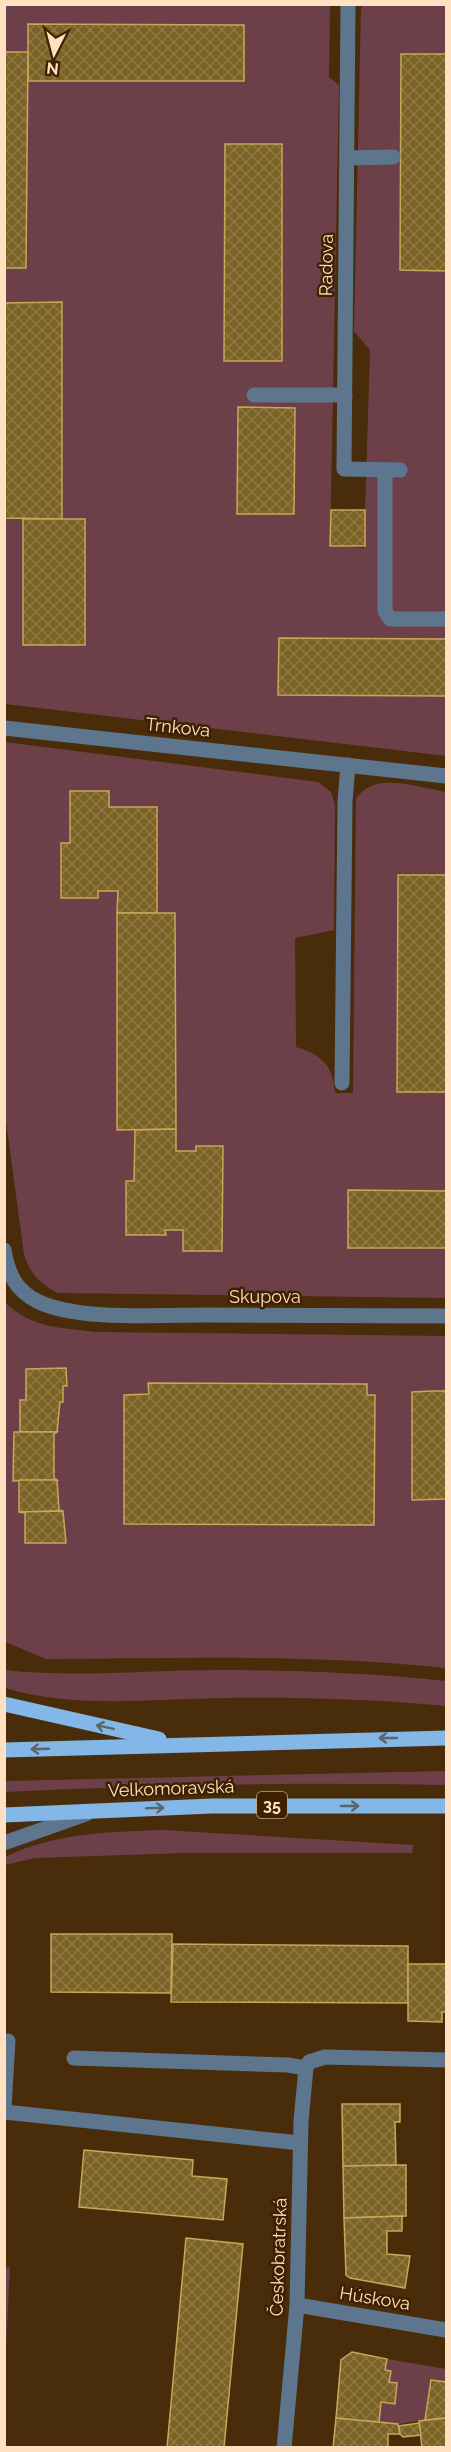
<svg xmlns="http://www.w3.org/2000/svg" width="451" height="2452" font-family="Raleway,sans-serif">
	<defs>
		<pattern id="building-cross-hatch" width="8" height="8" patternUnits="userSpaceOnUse" patternTransform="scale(1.5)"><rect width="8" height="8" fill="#7b6326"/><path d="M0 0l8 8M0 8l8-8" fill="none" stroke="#8f7944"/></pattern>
	</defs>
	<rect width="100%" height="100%" fill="#492c09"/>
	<!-- green -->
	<g fill="#6d4049">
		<polygon points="5,5 330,5 329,77 339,85 330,546 364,548 370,350 354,331 361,9 363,5 446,5 446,756 5,704"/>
		<path d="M5 742 318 782 331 792 335 805 334 930 295 938 296 1047C322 1055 333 1065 335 1093H353L356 799C374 770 419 788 446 792V1298L58 1293C39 1283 30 1274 24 1254L5 1114Z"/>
		<path d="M4 1301C31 1329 60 1327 96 1332L446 1336V1668C314 1654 180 1658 46 1659L5 1642Z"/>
		<path d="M5 1670C76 1678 147 1670 219 1670 295 1670 371 1673 446 1681V1706C372 1699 298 1697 223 1698 150 1699 75 1709 5 1688Z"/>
		<path d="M446 1771V1785C299 1782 152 1785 4 1792L5 1781Z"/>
		<path d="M162 1830 413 1845 412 1853H184L35 1858 5 1865V1857C54 1833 108 1832 162 1830Z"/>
		<polygon points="10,2267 5,2369 5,2268"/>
		<polygon points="387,2359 446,2369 446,2382 431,2380 425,2420 398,2424 379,2423 381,2402 395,2404 397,2384 389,2382 391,2371 385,2370"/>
	</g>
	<!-- building -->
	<g fill="url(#building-cross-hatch)" stroke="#c8a758" stroke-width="1.5">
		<polygon points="28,24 244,25 244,81 28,81"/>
		<polygon points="4,52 28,52 26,268 4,268"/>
		<polygon points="401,54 446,54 446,271 400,270"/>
		<polygon points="225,144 282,144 282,361 224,361"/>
		<polygon points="62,302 62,519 4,518 4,303"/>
		<polygon points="238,407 295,408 294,514 237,514"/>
		<polygon points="331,510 365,510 365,546 330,546"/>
		<rect x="23" y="519" width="62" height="126"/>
		<polygon points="279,638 446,639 446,696 278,695"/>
		<polygon points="70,791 109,791 109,807 157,807 157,913 117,913 118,891 98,891 98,898 61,898 61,843 70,843"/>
		<polygon points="398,875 446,875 446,1092 397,1092"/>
		<polygon points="117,913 175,913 176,1129 117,1130"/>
		<polygon points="176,1129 176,1151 196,1151 196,1146 223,1146 222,1251 183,1251 183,1230 165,1230 166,1235 126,1235 126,1181 134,1181 135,1130"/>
		<polygon points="348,1190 446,1191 446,1248 348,1248"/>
		<polygon points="66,1368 67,1386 63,1386 63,1402 60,1402 57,1432 20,1432 20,1400 26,1400 26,1369"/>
		<polygon points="148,1383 367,1384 367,1395 375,1395 374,1525 124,1524 124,1395 149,1394"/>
		<polygon points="432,1391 446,1391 446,1499 412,1500 412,1392"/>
		<polygon points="14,1432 57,1432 54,1434 54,1478 57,1480 13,1481"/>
		<polygon points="19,1480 57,1480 59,1510 63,1511 19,1512"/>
		<polygon points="63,1511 66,1543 25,1543 25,1513 19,1512"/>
		<polygon points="51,1934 172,1934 171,1993 51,1992"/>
		<polygon points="173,1944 408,1946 408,2003 171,2002"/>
		<polygon points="408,1964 446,1964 446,2012 442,2012 442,2022 408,2021"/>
		<polygon points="342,2104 400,2104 400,2122 395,2122 396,2165 343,2166"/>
		<polygon points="84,2150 193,2160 192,2176 227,2179 223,2220 79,2207"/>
		<polygon points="406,2165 406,2216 344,2218 343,2166"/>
		<polygon points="402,2216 402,2231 387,2231 387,2254 410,2256 405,2288 350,2278 346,2275 344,2218"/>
		<polygon points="186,2238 243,2244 224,2448 167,2448"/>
		<polygon points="352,2352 387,2359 385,2370 391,2371 389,2382 397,2383 395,2404 381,2402 379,2423 336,2418 341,2360"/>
		<polygon points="431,2380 446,2382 446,2418 425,2420"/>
		<polygon points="336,2418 398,2424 400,2434 388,2434 388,2448 333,2448"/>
		<polygon points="446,2418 446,2448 422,2448 419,2421"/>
		<polygon points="419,2423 421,2435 403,2437 400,2434 399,2426"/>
	</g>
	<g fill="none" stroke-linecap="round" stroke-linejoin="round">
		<!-- minor -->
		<g stroke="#5d768e" stroke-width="15">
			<polyline points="348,4 344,469 400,470"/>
			<polyline points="347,158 393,157"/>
			<polyline points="254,395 345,395"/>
			<polyline points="385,470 385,611 390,619 446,619"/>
			<polyline points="4,728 446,776"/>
			<polyline points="342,1083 345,802 348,765"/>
			<path d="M4 1250C8 1273 15 1290 37 1301 76 1321 159 1315 204 1315 285 1315 366 1315 446 1316"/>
			<polyline points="4,1843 86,1814"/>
			<polyline points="74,2058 288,2065 306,2068"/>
			<polyline points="4,2107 8,2041"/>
			<polyline points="4,2112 300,2143"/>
			<polyline points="297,2305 446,2330"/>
			<polyline points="284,2448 297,2305 301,2121 306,2068 309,2062 325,2057 446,2060"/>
		</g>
		<!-- major -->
		<g stroke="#82b7e8" stroke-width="15">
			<polyline points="4,1704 159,1739"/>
			<polyline points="4,1750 446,1738"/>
			<polyline points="4,1815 212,1806 446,1806"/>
		</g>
	</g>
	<!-- one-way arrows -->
	<defs><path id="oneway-shaft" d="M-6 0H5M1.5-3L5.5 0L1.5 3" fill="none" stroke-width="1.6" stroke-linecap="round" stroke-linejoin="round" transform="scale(1.5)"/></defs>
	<g stroke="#5d6568">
		<use href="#oneway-shaft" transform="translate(105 1727) rotate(-168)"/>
		<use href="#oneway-shaft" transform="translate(388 1738) rotate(180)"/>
		<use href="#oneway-shaft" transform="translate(40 1749) rotate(178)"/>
		<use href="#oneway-shaft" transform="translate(350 1806)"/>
		<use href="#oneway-shaft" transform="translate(155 1808) rotate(-2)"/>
	</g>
	<g text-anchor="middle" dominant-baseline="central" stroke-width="5" stroke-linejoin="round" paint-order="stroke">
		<!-- shield labels -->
		<rect fill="#3e2200" stroke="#c5a787" stroke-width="1.5" x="257" y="1792" width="30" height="26" rx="4.5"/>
		<g font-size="16" font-weight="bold" fill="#ffe0c1">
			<text x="272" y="1805">35</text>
		</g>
		<!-- street labels -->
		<g font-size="18" fill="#ffe0c1" stroke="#3e2200">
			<text transform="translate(326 265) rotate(-89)">Radova</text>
			<text transform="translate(178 727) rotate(6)">Trnkova</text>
			<text x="265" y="1296">Skupova</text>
			<text transform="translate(171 1788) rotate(-2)">Velkomoravská</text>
			<text transform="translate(278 2257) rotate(-88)">Českobratrská</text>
			<text transform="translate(375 2298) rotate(9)">Húskova</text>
		</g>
	</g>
	<!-- border -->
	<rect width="451" height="2452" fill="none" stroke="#ffe0c1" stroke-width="12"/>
	<!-- north arrow -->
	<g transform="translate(54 54) rotate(186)" stroke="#3e2200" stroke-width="4.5" paint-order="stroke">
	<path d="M0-4.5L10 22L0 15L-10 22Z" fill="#ffe0c1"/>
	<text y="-9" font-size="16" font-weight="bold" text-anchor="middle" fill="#ffe0c1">N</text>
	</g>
</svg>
